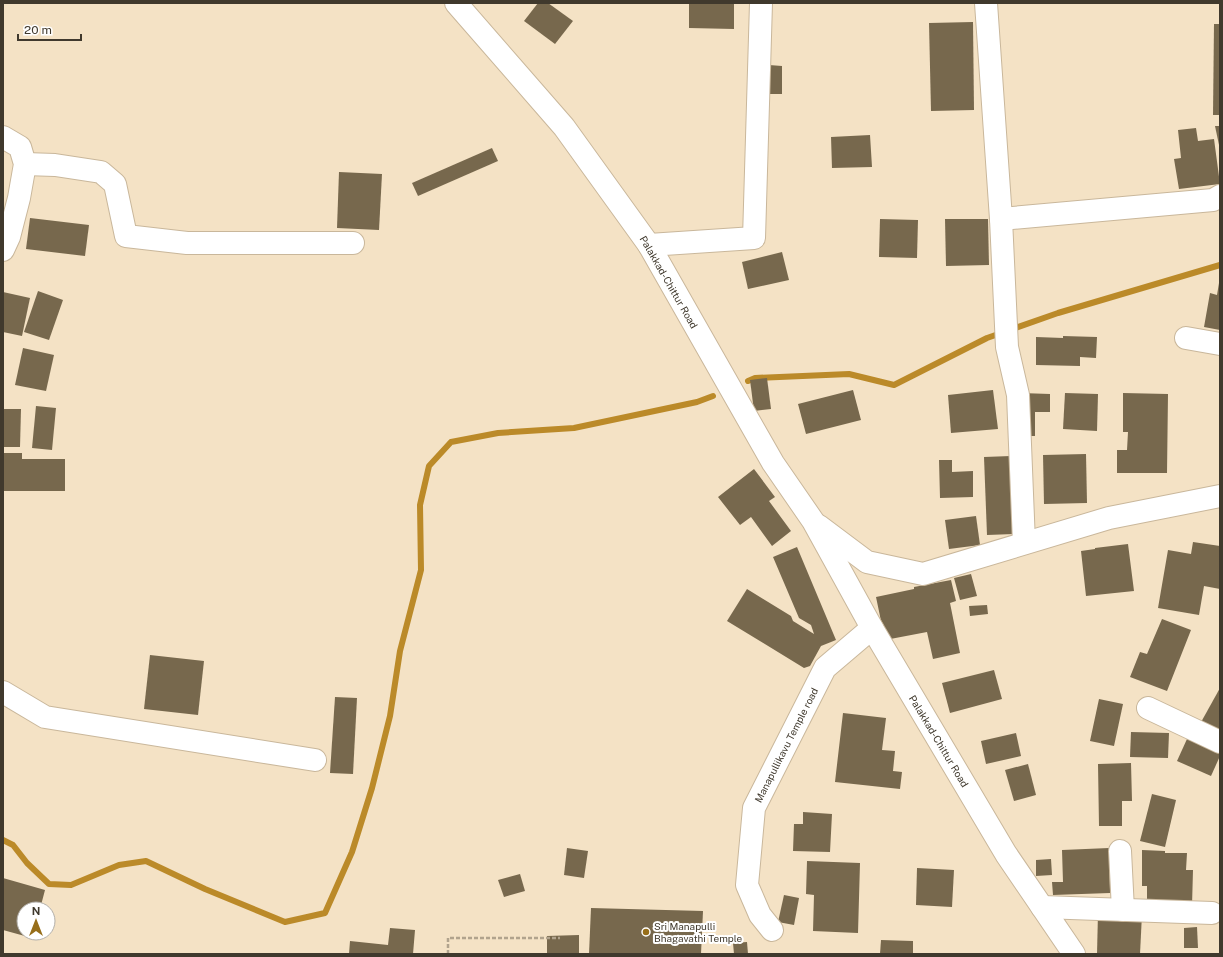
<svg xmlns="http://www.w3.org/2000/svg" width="1223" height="957" font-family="'Public Sans',sans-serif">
	<rect width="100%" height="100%" fill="#f4e2c5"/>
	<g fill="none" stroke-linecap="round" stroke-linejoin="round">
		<!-- stream -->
		<g stroke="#bb8a29" stroke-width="6">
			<polyline points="748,381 755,378 849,374 894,385 987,338 1058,313 1220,265"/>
			<polyline points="3,840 13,845 27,863 49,884 71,885 119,865 146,861 205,889 285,922 325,913 352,852 372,788 390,716 400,651 421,570 420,505 429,466 451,442 498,433 574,428 697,402 713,396"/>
		</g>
	</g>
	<!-- building -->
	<g fill="#77684d">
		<polygon points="538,3 548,3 573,21 555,44 524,21"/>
		<polygon points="689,3 734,3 734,29 689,28"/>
		<polygon points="973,22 974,110 931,111 929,23"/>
		<polygon points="1214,24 1220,24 1220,115 1213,115"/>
		<polygon points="769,65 782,66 782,94 768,94"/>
		<polygon points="1215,126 1220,126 1220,145 1219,145"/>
		<polygon points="1196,128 1198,141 1214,139 1220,184 1179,189 1174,159 1181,158 1178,130"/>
		<polygon points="870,135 872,167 832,168 831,137"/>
		<polygon points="492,148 498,161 418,196 412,183"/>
		<polygon points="339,172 382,174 379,230 337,228"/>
		<polygon points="30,218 89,225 85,256 26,249"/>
		<polygon points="880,219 918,220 917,258 879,257"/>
		<polygon points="945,219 988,219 989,265 946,266"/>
		<polygon points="782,252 789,280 748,289 742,262"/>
		<polygon points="1219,283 1220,283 1220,330 1204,327 1210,293 1217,295"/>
		<polygon points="38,291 63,300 49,340 24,332"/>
		<polygon points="3,292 30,298 22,336 3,332"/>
		<polygon points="1063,336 1097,337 1096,358 1080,357 1080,366 1036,365 1036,337 1063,338"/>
		<polygon points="23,348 54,355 46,391 15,385"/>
		<polygon points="767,378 771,409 754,411 750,380"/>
		<polygon points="853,390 861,420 806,434 798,404"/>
		<polygon points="993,390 998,429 951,433 948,395"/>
		<polygon points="1021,393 1050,394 1050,412 1035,412 1035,436 1021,436"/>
		<polygon points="1065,393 1098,394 1097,431 1063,429"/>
		<polygon points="1123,393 1168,394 1167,473 1117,473 1117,450 1127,450 1128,432 1123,432"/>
		<polygon points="36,406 56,408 52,450 32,448"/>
		<polygon points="3,409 21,409 20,447 3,447"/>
		<polygon points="3,453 22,453 22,459 65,459 65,491 3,491"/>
		<polygon points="1086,454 1087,503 1044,504 1043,455"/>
		<polygon points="1011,456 1014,534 987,535 984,457"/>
		<polygon points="939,460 952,460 952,472 973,471 973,497 940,498"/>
		<polygon points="754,469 775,497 769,501 791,531 772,546 751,517 740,525 718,497"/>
		<polygon points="976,516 980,545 949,549 945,520"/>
		<polygon points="1193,542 1220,546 1220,589 1204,586 1199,615 1158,608 1168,550 1191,554"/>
		<polygon points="1128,544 1134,591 1086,596 1081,551 1095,549 1095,548"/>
		<polygon points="797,547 836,640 821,646 810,666 804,668 727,621 747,589 791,616 793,621 814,634 811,625 799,618 773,557"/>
		<polygon points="971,574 977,596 960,600 954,578"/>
		<polygon points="951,580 956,601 950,603 960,653 933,659 927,632 885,640 876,597 914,589 914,587"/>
		<polygon points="987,605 988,614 970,616 969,606"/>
		<polygon points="1162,619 1191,630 1167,691 1130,677 1140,652 1147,654"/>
		<polygon points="150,655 204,661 198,715 144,709"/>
		<polygon points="994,670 1002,699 950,713 942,683"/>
		<polygon points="1220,688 1220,735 1200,724"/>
		<polygon points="335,697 357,698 353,774 330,773"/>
		<polygon points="1099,699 1123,704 1114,746 1090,741"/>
		<polygon points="843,713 886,718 882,750 895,751 893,771 902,772 900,789 835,782"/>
		<polygon points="1131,732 1169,733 1168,758 1130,757"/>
		<polygon points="1016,733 1021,756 986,764 981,741"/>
		<polygon points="1187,739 1220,753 1220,756 1211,776 1177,761"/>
		<polygon points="1131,763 1132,801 1122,801 1122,826 1099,826 1098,764"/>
		<polygon points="1028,764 1036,795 1014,801 1005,770"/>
		<polygon points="1152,794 1176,800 1165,847 1140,841"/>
		<polygon points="803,812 832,814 830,852 793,851 794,824 803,824"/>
		<polygon points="567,848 588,851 584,878 564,875"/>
		<polygon points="1109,848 1110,893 1053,895 1052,882 1063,882 1062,850"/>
		<polygon points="1142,850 1165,851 1165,853 1187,853 1186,870 1193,870 1192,906 1147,905 1147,886 1142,886"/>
		<polygon points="1051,859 1052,875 1036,876 1036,860"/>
		<polygon points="807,861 860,863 858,933 813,931 814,895 806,894"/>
		<polygon points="917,868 954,870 952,907 916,905"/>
		<polygon points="520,874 525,891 504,897 498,880"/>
		<polygon points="3,878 45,890 40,909 24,909 24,933 33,933 32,938 3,930"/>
		<polygon points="784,895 799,898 794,925 778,922"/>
		<polygon points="591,908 703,911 701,954 589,954"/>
		<polygon points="1098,913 1142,914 1140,954 1097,954"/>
		<polygon points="1197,927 1198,948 1184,948 1184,928"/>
		<polygon points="390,928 415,930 413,954 349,954 350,941 388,945"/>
		<polygon points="579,935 579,954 547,954 547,936"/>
		<polygon points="881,940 913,941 913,954 880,954"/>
		<polygon points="747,942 748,954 734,954 733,943"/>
	</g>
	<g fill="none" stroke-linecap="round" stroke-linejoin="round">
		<!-- minor casing -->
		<g stroke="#c9b79b" stroke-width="24">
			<g id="minor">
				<polyline points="986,3 1001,219 1007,347 1018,395 1024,543"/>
				<polyline points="3,137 20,147 25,164 19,198 9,237 3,250"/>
				<polyline points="25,164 55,165 101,172 115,184 126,236 187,243 353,243"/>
				<polyline points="1001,219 1213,200 1220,196"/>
				<polyline points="649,245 754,238 761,3"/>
				<polyline points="1186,338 1220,344"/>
				<polyline points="3,692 45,717 315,760"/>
				<polyline points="1148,708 1220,742"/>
				<polyline points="1120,851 1123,910"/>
				<polyline points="1042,907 1212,913"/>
				<polyline points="772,930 760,915 747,885 754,808 825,668 872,628"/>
			</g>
		</g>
		<!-- secondary casing -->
		<g stroke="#c9b79b" stroke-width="24">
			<g id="secondary">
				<polyline points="456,3 564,127 649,245 773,463 813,521 872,628 1006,854 1074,954"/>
				<polyline points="819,526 867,562 923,574 1109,518 1220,496"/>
			</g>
		</g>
		<!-- path -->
		<polyline stroke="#b1a38d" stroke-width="2.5" stroke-dasharray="4 2" stroke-linecap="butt" points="448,954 448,938 560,938"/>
		<!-- minor -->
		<use href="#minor" stroke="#fff" stroke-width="22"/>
		<!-- secondary -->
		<use href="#secondary" stroke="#fff" stroke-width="22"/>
	</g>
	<!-- markers -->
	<circle fill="#976e1a" stroke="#fff" stroke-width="1.5" cx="646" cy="932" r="4"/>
	<g text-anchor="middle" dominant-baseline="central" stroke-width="4" stroke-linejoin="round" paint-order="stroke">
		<!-- street labels -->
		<g font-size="10" fill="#40392d" stroke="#fff">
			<text transform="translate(669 282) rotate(60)">Palakkad-Chittur Road</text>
			<text transform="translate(939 741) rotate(59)">Palakkad-Chittur Road</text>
			<text transform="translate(786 745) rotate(-63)">Manapullikavu Temple road</text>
		</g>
		<!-- poi labels -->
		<g font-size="10" fill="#40392d" stroke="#fff" text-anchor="start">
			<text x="654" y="926">Sri Manapulli<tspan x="654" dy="12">Bhagavathi Temple</tspan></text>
		</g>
	</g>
	<!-- border -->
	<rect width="1223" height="957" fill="none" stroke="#40392d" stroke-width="8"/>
	<!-- north arrow -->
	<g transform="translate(36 921)"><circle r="19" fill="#ffffff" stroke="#b3b0ab"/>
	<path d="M0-3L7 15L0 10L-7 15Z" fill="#976e1a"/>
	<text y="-6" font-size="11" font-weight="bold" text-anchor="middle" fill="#40392d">N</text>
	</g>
	<!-- scale -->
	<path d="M18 34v6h63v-6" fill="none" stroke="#40392d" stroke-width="2"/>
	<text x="24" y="34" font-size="12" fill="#40392d" stroke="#ffffff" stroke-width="3" paint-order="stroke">20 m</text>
</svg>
